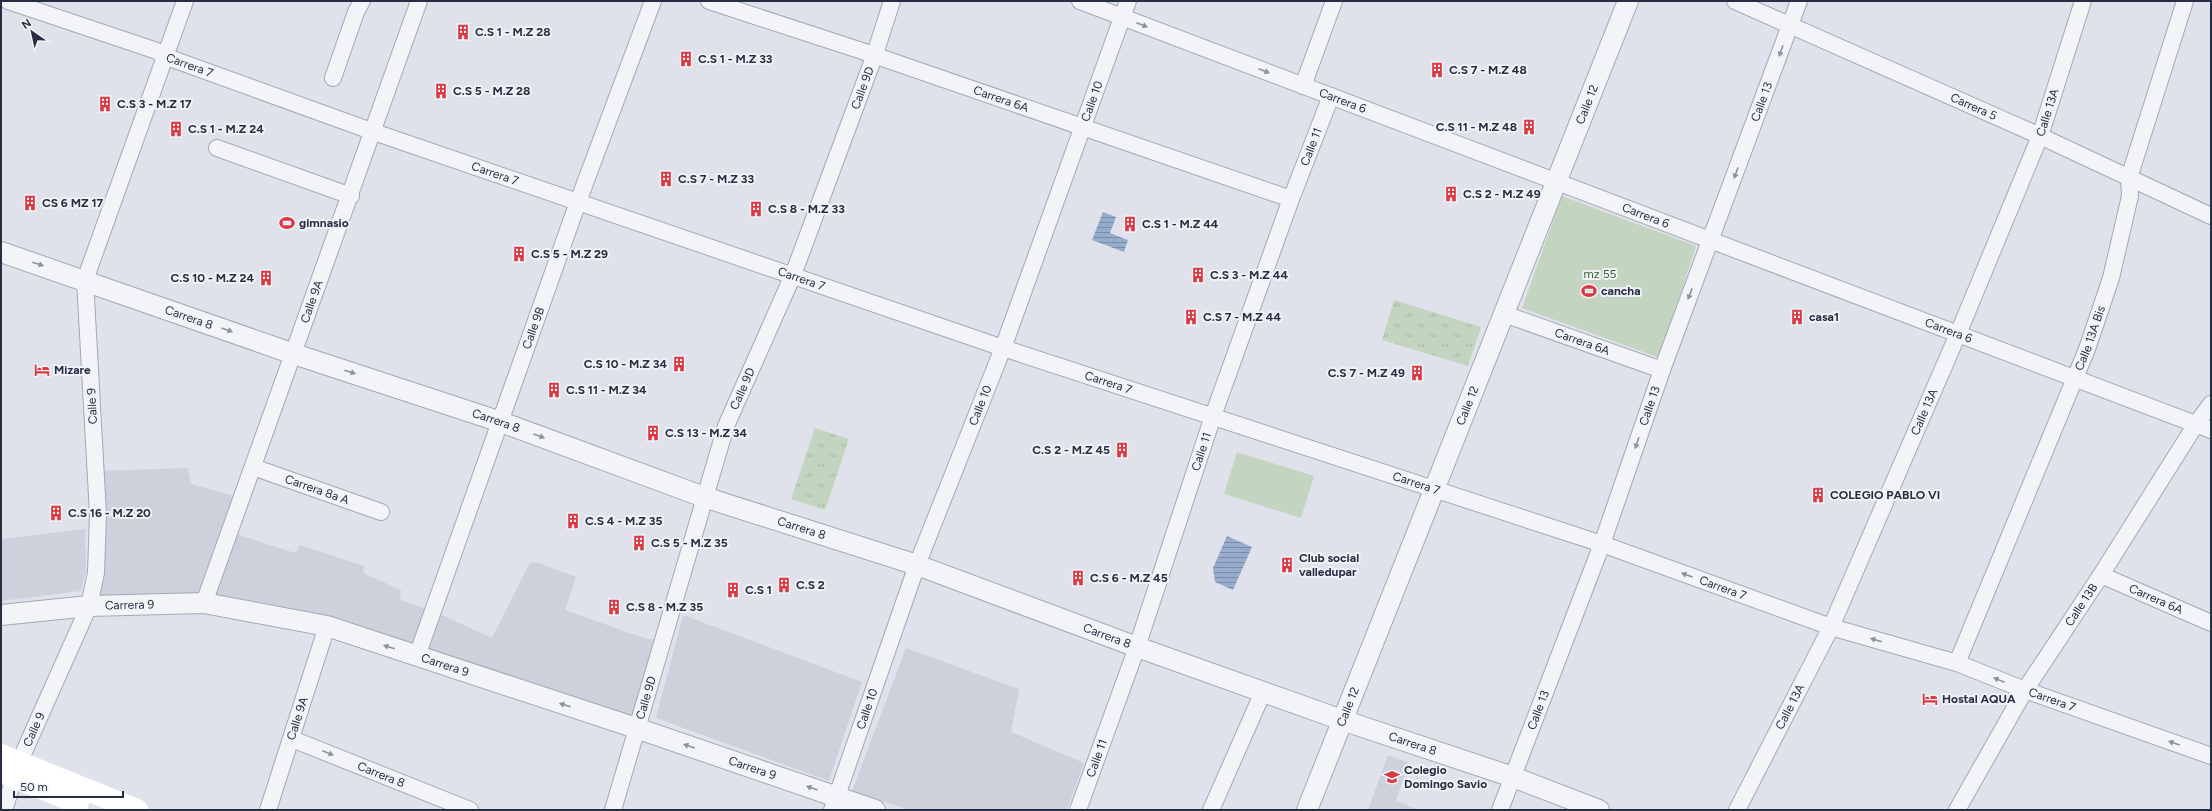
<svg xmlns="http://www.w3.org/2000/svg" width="2212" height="811" font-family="Figtree,sans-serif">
	<defs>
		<pattern id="grass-tufts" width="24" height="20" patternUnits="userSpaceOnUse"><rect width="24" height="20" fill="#c3d5c0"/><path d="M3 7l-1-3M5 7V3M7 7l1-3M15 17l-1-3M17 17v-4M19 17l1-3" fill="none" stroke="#a8b7a6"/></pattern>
		<pattern id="water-rules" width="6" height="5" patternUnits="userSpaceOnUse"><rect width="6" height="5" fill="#97accd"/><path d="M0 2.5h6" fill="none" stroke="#7b8ca8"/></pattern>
	</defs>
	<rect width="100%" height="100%" fill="#dfe2ea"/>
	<!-- built -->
	<g fill="#cdd1dc">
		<polygon points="188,468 191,484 242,498 230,532 295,553 300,545 364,566 363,573 401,590 400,600 433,611 492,638 530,563 536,562 576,577 565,610 647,639 663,639 639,729 330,620 89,606 95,471"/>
		<polygon points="85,529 86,571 81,591 1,601 1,539"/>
		<polygon points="683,615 862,682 829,781 656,718"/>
		<polygon points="906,648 1019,689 1011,732 1084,763 1067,810 909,810 852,791"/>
		<polygon points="1388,755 1409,763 1396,800 1418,810 1368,810"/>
	</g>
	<!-- grass -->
	<g fill="url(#grass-tufts)">
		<polygon points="1394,300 1481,327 1468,366 1382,340"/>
		<polygon points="815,428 849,439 825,510 791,499"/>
	</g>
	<!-- park -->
	<g fill="#c3d5c0">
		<polygon points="1562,196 1696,246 1660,358 1522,308"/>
		<polygon points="1237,452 1314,476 1301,518 1224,494"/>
	</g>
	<!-- water -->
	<g fill="url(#water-rules)">
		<polygon points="1103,212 1116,217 1110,233 1128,240 1124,252 1092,240"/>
		<polygon points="1227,536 1252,547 1233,590 1215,582 1213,568"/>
	</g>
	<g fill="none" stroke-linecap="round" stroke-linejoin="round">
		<!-- minor casing -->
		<g stroke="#a4a8b5" stroke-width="18">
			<g id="minor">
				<path id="s1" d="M8 1 157 51 164 56 374 132 1003 348 1602 544 1831 627 1957 663 2025 690 2211 756"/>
				<path id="s2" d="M709 1 859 50 1291 199"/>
				<path id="s3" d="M1080 1 2211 430"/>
				<path id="s4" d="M1735 1 2040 136 2211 216"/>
				<polyline points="333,78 356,12 362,1"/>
				<polyline points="1303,86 1334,1"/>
				<polyline points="217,148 351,196"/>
				<path id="s5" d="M1504 314 1662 370"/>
				<path id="s6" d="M253 467 381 512"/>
				<path id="s7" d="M2101 575 2211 623"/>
				<path id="s8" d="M204 603 419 1"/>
				<path id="s9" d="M417 656 578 202 653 1"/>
				<path id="s10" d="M1957 663 2087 349 2111 278 2130 196 2129 178 2185 1"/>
				<path id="s11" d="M292 739 470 810"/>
				<path id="s12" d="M4 810 19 763 89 606 96 573 98 514 85 280 185 1"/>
				<path id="s13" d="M268 810 327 626"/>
				<path id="s14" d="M613 810 726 426 793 275 874 57 892 1"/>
				<path id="s15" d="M832 810 917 565 1003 348 1128 1"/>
				<path id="s16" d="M1078 810 1137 647 1213 416 1291 199 1331 96"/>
				<polyline points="1211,810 1263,692"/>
				<path id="s17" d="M1500 810 1602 544 1662 370 1799 1"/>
				<path id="s18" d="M1737 810 1831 627 1958 334 2040 136 2083 1"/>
				<path id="s19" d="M1957 810 2025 690 2101 575 2196 424 2211 404"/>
			</g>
		</g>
		<!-- tertiary casing -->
		<g stroke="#a4a8b5" stroke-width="22">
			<g id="tertiary">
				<path id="s20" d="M1 252 294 354 501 422 704 497 917 565 1137 647 1342 720 1513 777 1599 810"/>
				<path id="s21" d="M1 615 89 606 204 603 327 626 639 729 875 810"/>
				<path id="s22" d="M1307 810 1628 1"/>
			</g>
		</g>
		<!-- minor -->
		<use href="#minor" stroke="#f2f4f8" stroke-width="16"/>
		<!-- tertiary -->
		<use href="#tertiary" stroke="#f2f4f8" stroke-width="20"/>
		<!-- secondary -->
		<g stroke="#fff" stroke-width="22">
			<polyline points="1,755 137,810"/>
			<polyline points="1,772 78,803"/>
		</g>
	</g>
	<!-- one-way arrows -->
	<defs><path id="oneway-solid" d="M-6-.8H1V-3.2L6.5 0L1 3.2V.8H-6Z"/></defs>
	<g fill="#8c919e">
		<use href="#oneway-solid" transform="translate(1142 25) rotate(21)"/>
		<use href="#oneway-solid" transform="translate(1781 51) rotate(110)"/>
		<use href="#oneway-solid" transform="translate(1264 71) rotate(21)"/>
		<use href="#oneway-solid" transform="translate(1736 173) rotate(110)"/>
		<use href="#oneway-solid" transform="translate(38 264) rotate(18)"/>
		<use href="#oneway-solid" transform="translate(1690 294) rotate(111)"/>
		<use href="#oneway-solid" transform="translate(227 330) rotate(20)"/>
		<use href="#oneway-solid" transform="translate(350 372) rotate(18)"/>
		<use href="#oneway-solid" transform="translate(539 436) rotate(20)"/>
		<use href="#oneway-solid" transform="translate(1637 443) rotate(109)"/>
		<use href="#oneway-solid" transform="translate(1687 575) rotate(-160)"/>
		<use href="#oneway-solid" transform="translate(1876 640) rotate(-164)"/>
		<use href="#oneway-solid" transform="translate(389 647) rotate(-162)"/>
		<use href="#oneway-solid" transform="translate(1999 680) rotate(-158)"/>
		<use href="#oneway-solid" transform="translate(565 705) rotate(-162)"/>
		<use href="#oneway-solid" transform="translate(2174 743) rotate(-161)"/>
		<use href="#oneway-solid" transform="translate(689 746) rotate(-161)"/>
		<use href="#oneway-solid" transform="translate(328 753) rotate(22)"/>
		<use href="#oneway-solid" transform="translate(812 788) rotate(-161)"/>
	</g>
	<!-- icons -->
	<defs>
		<g id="building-bare" transform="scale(1.2)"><path d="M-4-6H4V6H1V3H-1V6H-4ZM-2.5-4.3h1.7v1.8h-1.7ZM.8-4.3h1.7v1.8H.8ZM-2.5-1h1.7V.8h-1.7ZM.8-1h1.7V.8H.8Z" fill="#da3941" stroke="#eff2f7" stroke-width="2.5" paint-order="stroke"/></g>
		<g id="stadium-bare" transform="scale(1.2)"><path d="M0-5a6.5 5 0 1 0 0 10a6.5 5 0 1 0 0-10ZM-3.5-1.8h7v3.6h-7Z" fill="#da3941" stroke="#eff2f7" stroke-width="2.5" paint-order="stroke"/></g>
		<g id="hotel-bare" transform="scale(1.2)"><path d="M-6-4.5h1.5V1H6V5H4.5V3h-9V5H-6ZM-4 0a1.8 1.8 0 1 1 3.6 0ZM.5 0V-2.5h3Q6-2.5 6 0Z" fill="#da3941" stroke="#eff2f7" stroke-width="2.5" paint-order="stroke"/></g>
		<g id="school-bare" transform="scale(1.2)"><path d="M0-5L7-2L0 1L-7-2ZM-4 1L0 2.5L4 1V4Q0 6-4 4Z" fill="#da3941" stroke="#eff2f7" stroke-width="2.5" paint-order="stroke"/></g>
	</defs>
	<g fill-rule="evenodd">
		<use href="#building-bare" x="463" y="32"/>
		<use href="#building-bare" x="686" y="59"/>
		<use href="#building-bare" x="1437" y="70"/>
		<use href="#building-bare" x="441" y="91"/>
		<use href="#building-bare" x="105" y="104"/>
		<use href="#building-bare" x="1529" y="127"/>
		<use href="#building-bare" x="176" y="129"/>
		<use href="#building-bare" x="666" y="179"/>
		<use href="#building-bare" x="1451" y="194"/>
		<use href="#building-bare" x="30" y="203"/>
		<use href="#building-bare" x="756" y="209"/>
		<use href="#stadium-bare" x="287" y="223"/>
		<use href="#building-bare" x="1130" y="224"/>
		<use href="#building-bare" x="519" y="254"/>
		<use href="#building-bare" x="1198" y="275"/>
		<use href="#building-bare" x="266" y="278"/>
		<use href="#stadium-bare" x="1589" y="291"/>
		<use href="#building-bare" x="1191" y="317"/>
		<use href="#building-bare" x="1797" y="317"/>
		<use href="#building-bare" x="679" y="364"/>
		<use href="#hotel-bare" x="42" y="370"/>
		<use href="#building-bare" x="1417" y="373"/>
		<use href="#building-bare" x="554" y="390"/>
		<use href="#building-bare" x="653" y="433"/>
		<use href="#building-bare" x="1122" y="450"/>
		<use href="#building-bare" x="1818" y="495"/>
		<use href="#building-bare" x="56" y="513"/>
		<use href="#building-bare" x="573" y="521"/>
		<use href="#building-bare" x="639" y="543"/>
		<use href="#building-bare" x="1287" y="565"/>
		<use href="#building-bare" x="1078" y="578"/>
		<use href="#building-bare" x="784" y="585"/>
		<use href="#building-bare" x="733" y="590"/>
		<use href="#building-bare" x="614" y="607"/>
		<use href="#hotel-bare" x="1930" y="699"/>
		<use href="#school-bare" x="1392" y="777"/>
	</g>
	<g text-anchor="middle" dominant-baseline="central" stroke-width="4" stroke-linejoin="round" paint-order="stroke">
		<!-- poi labels -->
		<g font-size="12" font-weight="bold" fill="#272e43" stroke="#eff2f7" text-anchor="start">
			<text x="475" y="32">C.S 1 - M.Z 28</text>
			<text x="698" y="59">C.S 1 - M.Z 33</text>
			<text x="1449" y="70">C.S 7 - M.Z 48</text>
			<text x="453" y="91">C.S 5 - M.Z 28</text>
			<text x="117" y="104">C.S 3 - M.Z 17</text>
			<text x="1517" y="127" text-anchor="end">C.S 11 - M.Z 48</text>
			<text x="188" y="129">C.S 1 - M.Z 24</text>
			<text x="678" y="179">C.S 7 - M.Z 33</text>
			<text x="1463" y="194">C.S 2 - M.Z 49</text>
			<text x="42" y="203">CS 6 MZ 17</text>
			<text x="768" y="209">C.S 8 - M.Z 33</text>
			<text x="299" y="223">gimnasio</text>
			<text x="1142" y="224">C.S 1 - M.Z 44</text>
			<text x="531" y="254">C.S 5 - M.Z 29</text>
			<text x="1210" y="275">C.S 3 - M.Z 44</text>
			<text x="254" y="278" text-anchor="end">C.S 10 - M.Z 24</text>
			<text x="1601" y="291">cancha</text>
			<text x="1203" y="317">C.S 7 - M.Z 44</text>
			<text x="1809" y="317">casa1</text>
			<text x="667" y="364" text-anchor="end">C.S 10 - M.Z 34</text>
			<text x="54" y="370">Mizare</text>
			<text x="1405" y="373" text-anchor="end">C.S 7 - M.Z 49</text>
			<text x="566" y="390">C.S 11 - M.Z 34</text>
			<text x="665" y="433">C.S 13 - M.Z 34</text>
			<text x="1110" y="450" text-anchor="end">C.S 2 - M.Z 45</text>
			<text x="1830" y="495">COLEGIO PABLO VI</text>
			<text x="68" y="513">C.S 16 - M.Z 20</text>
			<text x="585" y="521">C.S 4 - M.Z 35</text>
			<text x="651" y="543">C.S 5 - M.Z 35</text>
			<text x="1299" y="558">Club social<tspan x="1299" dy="14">valledupar</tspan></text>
			<text x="1090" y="578">C.S 6 - M.Z 45</text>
			<text x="796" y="585">C.S 2</text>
			<text x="745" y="590">C.S 1</text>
			<text x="626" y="607">C.S 8 - M.Z 35</text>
			<text x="1942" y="699">Hostal AQUA</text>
			<text x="1404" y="770">Colegio<tspan x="1404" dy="14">Domingo Savio</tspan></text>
		</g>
		<!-- street labels -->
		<g font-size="12" fill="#272e43" stroke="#eff2f7">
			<text stroke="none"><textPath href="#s1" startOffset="193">Carrera 7</textPath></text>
			<text stroke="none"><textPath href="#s14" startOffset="765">Calle 9D</textPath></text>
			<text stroke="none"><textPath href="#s2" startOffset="308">Carrera 6A</textPath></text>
			<text stroke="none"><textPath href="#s15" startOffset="755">Calle 10</textPath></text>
			<text stroke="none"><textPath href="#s3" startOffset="281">Carrera 6</textPath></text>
			<text stroke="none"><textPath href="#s17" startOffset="755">Calle 13</textPath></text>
			<text stroke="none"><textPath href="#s22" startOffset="759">Calle 12</textPath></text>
			<text stroke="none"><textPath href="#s4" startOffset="261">Carrera 5</textPath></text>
			<text stroke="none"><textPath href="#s18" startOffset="764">Calle 13A</textPath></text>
			<text stroke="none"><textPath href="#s16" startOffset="703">Calle 11</textPath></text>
			<text stroke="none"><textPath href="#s1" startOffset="517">Carrera 7</textPath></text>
			<text stroke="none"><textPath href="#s3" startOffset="605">Carrera 6</textPath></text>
			<text stroke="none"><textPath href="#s1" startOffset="841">Carrera 7</textPath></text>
			<text stroke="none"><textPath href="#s8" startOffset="320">Calle 9A</textPath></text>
			<text stroke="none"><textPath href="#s20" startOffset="199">Carrera 8</textPath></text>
			<text stroke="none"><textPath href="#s9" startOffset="348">Calle 9B</textPath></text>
			<text stroke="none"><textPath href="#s3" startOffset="929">Carrera 6</textPath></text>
			<text stroke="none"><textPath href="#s10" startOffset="351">Calle 13A Bis</textPath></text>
			<text stroke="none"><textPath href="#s5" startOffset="83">Carrera 6A</textPath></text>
			<text stroke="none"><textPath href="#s1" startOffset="1165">Carrera 7</textPath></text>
			<text stroke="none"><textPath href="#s14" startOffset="441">Calle 9D</textPath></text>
			<text stroke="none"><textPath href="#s22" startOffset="435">Calle 12</textPath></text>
			<text stroke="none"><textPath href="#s17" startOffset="431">Calle 13</textPath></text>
			<text transform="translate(92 406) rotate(-93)">Calle 9</text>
			<text stroke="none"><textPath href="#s15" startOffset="431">Calle 10</textPath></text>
			<text stroke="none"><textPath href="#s18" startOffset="440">Calle 13A</textPath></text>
			<text stroke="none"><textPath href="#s20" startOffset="523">Carrera 8</textPath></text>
			<text stroke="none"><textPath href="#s16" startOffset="379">Calle 11</textPath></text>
			<text stroke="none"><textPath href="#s1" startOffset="1489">Carrera 7</textPath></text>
			<text stroke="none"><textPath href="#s6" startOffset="68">Carrera 8a A</textPath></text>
			<text stroke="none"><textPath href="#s20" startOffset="847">Carrera 8</textPath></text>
			<text stroke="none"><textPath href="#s1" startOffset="1813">Carrera 7</textPath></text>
			<text stroke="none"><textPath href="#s7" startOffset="60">Carrera 6A</textPath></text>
			<text stroke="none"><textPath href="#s21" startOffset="129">Carrera 9</textPath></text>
			<text stroke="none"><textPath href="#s19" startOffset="240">Calle 13B</textPath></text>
			<text stroke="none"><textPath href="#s20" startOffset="1171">Carrera 8</textPath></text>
			<text stroke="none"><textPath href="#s21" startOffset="453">Carrera 9</textPath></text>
			<text stroke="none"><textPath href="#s14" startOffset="117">Calle 9D</textPath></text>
			<text stroke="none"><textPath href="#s1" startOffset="2161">Carrera 7</textPath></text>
			<text stroke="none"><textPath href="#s22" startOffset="111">Calle 12</textPath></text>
			<text stroke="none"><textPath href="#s18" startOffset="116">Calle 13A</textPath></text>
			<text stroke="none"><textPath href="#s15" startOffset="107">Calle 10</textPath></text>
			<text stroke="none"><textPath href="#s17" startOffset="107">Calle 13</textPath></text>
			<text stroke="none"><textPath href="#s13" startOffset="96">Calle 9A</textPath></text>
			<text stroke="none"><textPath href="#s12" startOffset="86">Calle 9</textPath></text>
			<text stroke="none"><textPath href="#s20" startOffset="1495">Carrera 8</textPath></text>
			<text stroke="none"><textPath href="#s16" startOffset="55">Calle 11</textPath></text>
			<text stroke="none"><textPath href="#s21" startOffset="777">Carrera 9</textPath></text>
			<text stroke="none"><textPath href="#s11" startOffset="96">Carrera 8</textPath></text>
		</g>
		<!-- park labels -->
		<g font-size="12" fill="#366033" stroke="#eff2f7">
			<text x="1600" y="274">mz 55</text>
		</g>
	</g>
	<!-- border -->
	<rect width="2212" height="811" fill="none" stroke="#272e43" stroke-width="4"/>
	<!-- north arrow -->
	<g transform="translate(32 32) rotate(326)" stroke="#eff2f7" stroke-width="3" paint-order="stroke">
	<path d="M0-3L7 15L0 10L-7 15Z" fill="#272e43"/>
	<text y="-6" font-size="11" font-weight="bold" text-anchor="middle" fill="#272e43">N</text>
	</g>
	<!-- scale -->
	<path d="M14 791v6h109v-6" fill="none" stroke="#272e43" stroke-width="2"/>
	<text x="20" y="791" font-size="12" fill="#272e43" stroke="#eff2f7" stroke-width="3" paint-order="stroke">50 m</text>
</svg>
